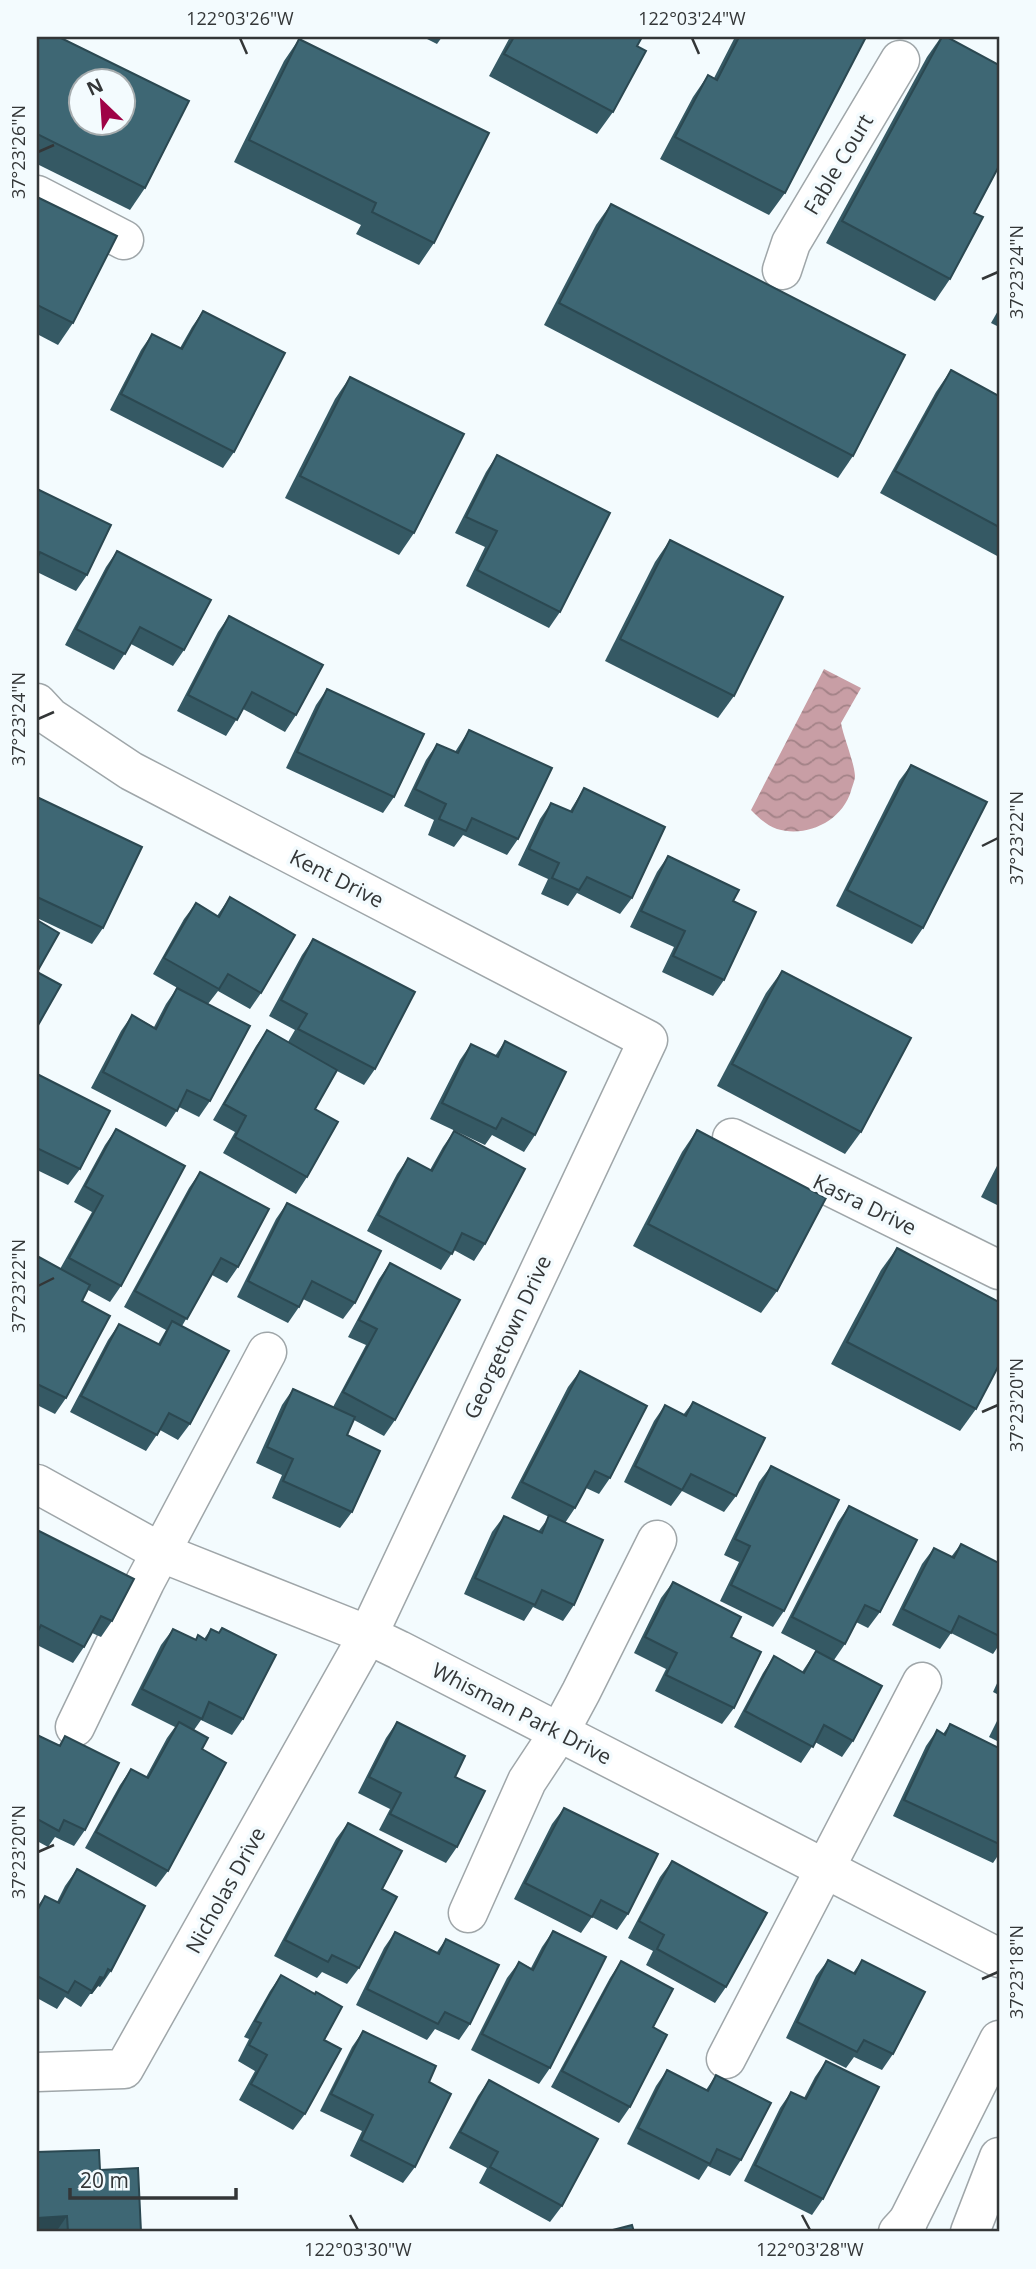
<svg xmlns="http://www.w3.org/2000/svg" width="1036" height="2269" font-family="'Open Sans',sans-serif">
	<defs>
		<pattern id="water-waves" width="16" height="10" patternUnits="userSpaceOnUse" patternTransform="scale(1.75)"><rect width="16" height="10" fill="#c89ea5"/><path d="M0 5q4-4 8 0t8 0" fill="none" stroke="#a38287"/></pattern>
	</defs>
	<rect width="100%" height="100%" fill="#f3fbfe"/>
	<!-- water -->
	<path fill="url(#water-waves)" d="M824 669 861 688 841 723C844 739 854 761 855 776 855 780 852 787 851 791 842 821 807 838 777 829 766 825 759 818 751 810Z"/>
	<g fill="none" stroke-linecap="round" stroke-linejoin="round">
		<!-- minor casing -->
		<g stroke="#9fa6a9" stroke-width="41">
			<g id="minor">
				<polyline points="37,195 124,240"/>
				<polyline points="782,270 791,243 900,60"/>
				<polyline points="37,703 50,717 131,771 648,1040 368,1635 124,2069 37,2072"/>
				<polyline points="732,1138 999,1270"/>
				<polyline points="37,1484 162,1553 368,1635 399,1650 999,1958"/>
				<polyline points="75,1727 145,1582 267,1352"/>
				<polyline points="468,1913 527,1781 560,1731 581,1692 657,1540"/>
				<polyline points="726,2059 922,1682"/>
				<polyline points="905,2232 908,2221 999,2040"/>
				<polyline points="970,2232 999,2157"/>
			</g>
		</g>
		<!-- highway casing -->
		<g stroke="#9fa6a9" stroke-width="41">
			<polyline id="highway" points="898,2232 908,2221"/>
		</g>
		<!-- minor -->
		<use href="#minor" stroke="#fff" stroke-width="38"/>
		<!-- highway -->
		<use href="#highway" stroke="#fff" stroke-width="38"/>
	</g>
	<!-- wall -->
	<g fill="#355964">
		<polygon points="37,37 145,188 130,210 37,164"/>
		<polygon points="423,37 442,37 437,44"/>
		<polygon points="510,37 642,37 637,46 613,112 597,134 489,76"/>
		<polygon points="735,37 866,37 785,193 769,215 660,159 693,97 708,75 714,78"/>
		<polygon points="941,37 974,213 950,279 935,301 826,243 927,57"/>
		<polygon points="299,39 434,243 419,265 356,234 361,225 234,162 284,61"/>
		<polygon points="37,197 73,323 58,345 37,334"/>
		<polygon points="611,204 853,456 838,478 544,325 596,225"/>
		<polygon points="999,309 999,327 991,323"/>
		<polygon points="203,311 234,452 223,468 110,410 141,350 152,334 180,348 192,327"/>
		<polygon points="951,370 999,396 999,557 880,493 936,392"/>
		<polygon points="350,377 414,533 399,555 285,498 335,399"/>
		<polygon points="497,455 560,612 549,628 466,586 485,547 455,533 486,472"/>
		<polygon points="37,489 87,575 76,591 37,572"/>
		<polygon points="670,540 734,696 718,718 605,661 655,562"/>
		<polygon points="117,551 184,650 173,666 131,644 114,670 65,645 106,567"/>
		<polygon points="229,616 296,715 285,732 243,709 226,736 177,711 218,632"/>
		<polygon points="327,689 394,797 383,813 286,768 316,705"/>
		<polygon points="469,730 518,839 507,855 463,835 454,847 428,835 434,820 404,806 426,760 437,744 455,752"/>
		<polygon points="911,765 923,928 912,944 836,906 899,781"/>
		<polygon points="584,788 632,898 620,914 577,893 568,906 541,894 548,879 518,865 540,819 551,803 570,811"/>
		<polygon points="39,798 103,928 92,944 37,918 37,801"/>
		<polygon points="668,856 733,901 724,980 713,996 662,972 674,947 630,927 657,872"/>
		<polygon points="230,897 261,993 250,1009 218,991 208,1004 210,1101 199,1117 179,1107 166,1127 91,1088 121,1031 132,1015 154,1027 166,1004 177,988 181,990 153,974 184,919 196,903 217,916"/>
		<polygon points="313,939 375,1069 364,1085 337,1071 315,1109 307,1177 296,1194 223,1153 235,1132 213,1120 256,1046 267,1030 288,1042 295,1030 269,1016 302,955"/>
		<polygon points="782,971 861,1132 845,1154 717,1086 766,993"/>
		<polygon points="505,1041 535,1135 524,1152 492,1135 485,1145 430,1119 460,1060 471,1044 495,1056"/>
		<polygon points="37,1074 80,1169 68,1185 37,1170"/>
		<polygon points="116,1129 121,1286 110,1302 88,1290 82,1301 66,1398 55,1414 37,1405 37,1256 60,1269 92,1212 74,1202 105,1145"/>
		<polygon points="697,1130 777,1291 761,1313 633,1246 682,1152"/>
		<polygon points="454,1131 485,1244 474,1261 454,1250 441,1270 367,1231 397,1174 408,1158 430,1170 443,1147"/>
		<polygon points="999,1162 999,1206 981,1197"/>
		<polygon points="200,1172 238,1267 227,1283 212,1275 182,1326 190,1424 178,1440 160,1430 146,1451 70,1412 108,1340 119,1324 158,1344 166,1330 124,1307 189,1188"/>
		<polygon points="287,1203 355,1303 343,1319 303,1299 299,1307 288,1323 237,1297 276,1219"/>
		<polygon points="897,1248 976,1409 960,1431 831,1364 881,1270"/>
		<polygon points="390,1263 395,1420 384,1436 354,1420 347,1435 352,1512 340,1528 272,1498 282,1475 256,1463 282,1405 293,1389 333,1407 366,1345 348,1337 379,1279"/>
		<polygon points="580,1371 610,1478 599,1494 586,1488 575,1508 565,1523 574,1605 563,1621 533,1607 524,1621 464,1594 492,1532 504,1516 538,1532 549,1517 511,1498 568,1387"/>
		<polygon points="693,1402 736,1496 724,1512 682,1491 671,1506 624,1482 654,1421 665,1405 683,1415"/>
		<polygon points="771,1466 784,1611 773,1627 720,1601 739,1562 724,1555 759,1482"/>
		<polygon points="849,1506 880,1612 868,1628 856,1622 845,1644 834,1660 781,1633 838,1522"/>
		<polygon points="37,1530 112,1621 101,1637 92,1633 84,1647 73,1663 37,1645"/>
		<polygon points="961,1544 999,1563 999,1645 993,1654 951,1633 940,1649 892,1625 922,1564 934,1548 951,1557"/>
		<polygon points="673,1582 734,1708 722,1724 655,1691 666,1669 634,1653 661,1598"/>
		<polygon points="173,1629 195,1640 198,1635 204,1639 211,1629 243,1719 232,1735 201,1720 194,1730 202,1749 168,1871 156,1887 85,1848 120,1785 131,1769 146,1777 167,1738 175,1727 131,1705 161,1645"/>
		<polygon points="816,1651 853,1741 842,1757 815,1742 801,1763 734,1727 763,1673 774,1656 802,1672"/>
		<polygon points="999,1679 999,1695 993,1692"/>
		<polygon points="999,1717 999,1742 989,1737"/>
		<polygon points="397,1722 457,1847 446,1863 379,1830 390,1809 358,1793 386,1738"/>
		<polygon points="950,1724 999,1748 999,1854 993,1863 893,1816 926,1746 937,1730 943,1734"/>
		<polygon points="37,1735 59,1745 65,1736 85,1830 74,1846 55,1837 48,1847 37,1841"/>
		<polygon points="564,1808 628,1914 617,1930 592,1917 581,1933 514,1899 552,1824"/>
		<polygon points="348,1823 382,1889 359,1968 347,1984 322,1972 317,1978 274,1956 336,1839"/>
		<polygon points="672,1861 726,1987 715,2003 646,1965 653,1951 628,1938 660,1877"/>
		<polygon points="77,1869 111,1971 100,1987 98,1986 92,1994 90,1994 81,2007 65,1997 57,2009 37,1998 37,1907 45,1896 57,1902 65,1886"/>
		<polygon points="553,1931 550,2068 539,2084 471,2050 507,1978 519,1962 531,1968 542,1947"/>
		<polygon points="395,1932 437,1952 446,1939 470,2024 459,2040 435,2029 427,2040 356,2005 384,1948"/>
		<polygon points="828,1960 853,1973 862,1960 893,2054 882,2070 854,2057 846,2068 786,2038 816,1976"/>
		<polygon points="621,1961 653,2027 630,2107 619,2123 551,2087 610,1978"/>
		<polygon points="281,1975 324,2040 305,2114 293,2130 239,2100 255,2071 238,2061 249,2039 244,2037 270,1991"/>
		<polygon points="363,2031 429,2082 415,2167 403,2183 350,2156 362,2131 320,2111 352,2047"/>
		<polygon points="826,2061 823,2199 812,2215 744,2181 780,2108 791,2092 804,2098 815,2077"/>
		<polygon points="667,2070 706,2090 716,2075 741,2160 730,2176 708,2166 699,2180 627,2144 656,2086"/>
		<polygon points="489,2080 562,2206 550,2222 479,2183 487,2168 449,2148 478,2096"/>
		<polygon points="100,2170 141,2232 37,2232"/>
	</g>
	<!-- shaded-wall -->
	<g fill="#2b4851">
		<polygon points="100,1977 104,1978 92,1994 90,1994"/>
		<polygon points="67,2216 56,2232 37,2232 37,2218"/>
	</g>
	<!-- building -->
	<g fill="#3e6774" stroke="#2b4851" stroke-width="2" fill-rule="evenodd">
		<path d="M37 37H59L189 101 145 188 37 134ZM80 80H122V122H80Z"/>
		<polygon points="514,37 642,37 637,46 646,51 613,112 504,54"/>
		<polygon points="739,37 866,37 785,193 675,137 708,75 717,80"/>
		<polygon points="942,37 947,37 999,65 999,166 974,213 983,217 950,279 842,221"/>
		<polygon points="299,39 489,133 434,243 372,212 376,203 249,140"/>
		<polygon points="37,197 117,236 73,323 37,305"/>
		<polygon points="611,204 905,355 853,456 559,303"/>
		<polygon points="203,311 285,353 234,452 121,394 152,334 182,349"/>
		<polygon points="951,370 999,396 999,527 895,471"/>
		<polygon points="350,377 464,434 414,533 300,476"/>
		<polygon points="497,455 610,513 560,612 477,570 497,531 466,517"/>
		<polygon points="37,489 111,525 87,575 40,552 37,559"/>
		<polygon points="670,540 783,597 734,696 620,639"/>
		<polygon points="117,551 211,600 184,650 140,627 125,654 76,629"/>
		<polygon points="229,616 323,665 296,715 252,692 237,720 188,695"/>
		<polygon points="327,689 424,734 394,797 297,752"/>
		<polygon points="469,730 552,768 518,839 472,818 466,831 439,819 446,804 415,789 437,744 458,753"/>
		<polygon points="911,765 987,802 923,928 847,890"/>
		<polygon points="584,788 665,827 632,898 587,877 579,890 552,878 559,863 529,849 551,803 572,812"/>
		<polygon points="39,798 142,847 103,928 37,897 37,802"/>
		<polygon points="668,856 739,890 733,901 756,912 724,980 673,956 685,931 641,911"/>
		<polygon points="230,897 295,935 261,993 228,974 219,989 164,958 196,903 219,917"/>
		<polygon points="37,920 59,933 37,972"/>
		<polygon points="313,939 415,992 375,1069 298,1029 307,1014 281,1000"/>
		<polygon points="782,971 911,1038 861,1132 732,1064"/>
		<polygon points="37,972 61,985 37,1027"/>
		<polygon points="177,988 250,1026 210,1101 187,1090 177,1111 103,1072 132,1015 156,1029"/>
		<polygon points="267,1030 337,1070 315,1109 338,1122 307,1177 235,1137 246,1116 224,1104"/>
		<polygon points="505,1041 566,1072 535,1135 502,1118 496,1129 442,1103 471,1044 498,1057"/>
		<polygon points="37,1074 110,1111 80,1169 37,1148 37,1149"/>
		<polygon points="116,1129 185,1166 121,1286 69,1258 103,1196 85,1186"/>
		<polygon points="697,1130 826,1198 777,1291 648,1224"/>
		<polygon points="454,1131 525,1169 485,1244 462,1233 452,1254 378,1215 408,1158 432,1171"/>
		<polygon points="200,1172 269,1209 238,1267 221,1258 187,1319 135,1291"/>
		<polygon points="287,1203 381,1251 355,1303 312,1281 299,1307 248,1281"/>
		<polygon points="897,1248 999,1302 999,1365 976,1409 847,1342"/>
		<polygon points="37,1256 90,1285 82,1301 110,1316 66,1398 37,1384"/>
		<polygon points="390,1263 460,1300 395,1420 343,1392 377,1329 359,1320"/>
		<polygon points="172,1321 229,1351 190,1424 169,1413 157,1435 81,1396 119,1324 160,1345"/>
		<polygon points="580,1371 647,1406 610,1478 595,1471 575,1508 522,1482"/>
		<polygon points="293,1389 355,1417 347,1435 380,1451 352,1512 283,1481 293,1459 267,1447"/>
		<polygon points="693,1402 765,1438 736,1496 691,1474 682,1490 635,1466 665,1405 686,1416"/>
		<polygon points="771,1466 839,1500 784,1611 731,1585 750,1546 735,1539"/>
		<polygon points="849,1506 917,1540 880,1612 865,1605 845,1644 792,1617"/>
		<polygon points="549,1515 603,1540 574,1605 542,1590 535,1605 475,1578 504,1516 542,1533"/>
		<polygon points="37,1530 134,1579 112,1621 101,1616 84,1647 41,1625 38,1631 37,1630"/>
		<polygon points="961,1544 999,1563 999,1636 959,1616 951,1633 903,1609 934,1548 954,1558"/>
		<polygon points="673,1582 741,1617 731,1637 761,1652 734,1708 666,1675 677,1653 645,1637"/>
		<polygon points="222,1628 276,1655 243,1719 209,1702 202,1719 142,1689 173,1629 196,1640 198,1635 206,1640 211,1629 219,1633"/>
		<polygon points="816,1651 882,1686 853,1741 824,1725 813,1747 745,1711 774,1656 804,1673"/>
		<polygon points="179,1722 208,1738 202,1749 226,1763 168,1871 96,1832 131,1769 148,1778"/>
		<polygon points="397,1722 465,1756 455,1777 485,1791 457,1847 390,1814 401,1793 369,1777"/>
		<polygon points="950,1724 999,1748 999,1844 904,1800 937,1730 945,1735"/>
		<polygon points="37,1735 60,1746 65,1736 119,1763 85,1830 64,1820 59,1831 37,1819"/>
		<polygon points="564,1808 658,1854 628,1914 601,1900 592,1917 525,1883"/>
		<polygon points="348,1823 402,1851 382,1889 397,1897 359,1968 332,1955 328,1962 285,1940"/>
		<polygon points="672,1861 767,1913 726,1987 657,1949 664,1935 639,1921"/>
		<polygon points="77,1869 145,1906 111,1971 108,1969 104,1978 100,1977 92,1991 75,1981 68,1993 37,1976 37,1911 45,1896 59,1903"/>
		<polygon points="553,1931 606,1957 550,2068 482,2034 519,1962 533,1970"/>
		<polygon points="395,1932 439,1954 446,1939 499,1965 470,2024 445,2012 438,2024 367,1989"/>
		<polygon points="828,1960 855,1974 862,1960 925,1992 893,2054 864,2040 857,2052 797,2022"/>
		<polygon points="621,1961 673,1989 653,2027 667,2035 630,2107 562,2071"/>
		<polygon points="281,1975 315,1994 316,1992 342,2007 324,2040 341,2049 305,2114 251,2084 267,2055 249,2045 261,2023 255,2021"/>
		<polygon points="363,2031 436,2066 429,2082 451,2094 415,2167 361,2140 373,2115 331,2094"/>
		<polygon points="826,2061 879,2087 823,2199 755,2165 791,2092 806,2099"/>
		<polygon points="667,2070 708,2091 716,2075 771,2103 741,2160 717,2149 710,2164 638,2128"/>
		<polygon points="489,2080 598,2139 562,2206 490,2167 498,2152 460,2132"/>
		<polygon points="99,2150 100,2170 138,2168 141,2232 68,2232 67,2216 37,2218 37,2152"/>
		<polygon points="632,2225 634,2232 605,2232"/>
	</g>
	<!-- ticks -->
	<path fill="none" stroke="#333637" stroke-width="2.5" d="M240 38 247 54M692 38 699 54M38 152 54 145M982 279 998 272M38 719 54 712M982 846 998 838M38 1286 54 1278M982 1412 998 1405M38 1852 54 1845M982 1979 998 1972M350 2215 358 2230M802 2215 810 2230"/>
	<g text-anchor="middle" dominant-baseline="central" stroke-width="7" stroke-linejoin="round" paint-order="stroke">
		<!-- street labels -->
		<g font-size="21" fill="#333637" stroke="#f3fbfe">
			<text transform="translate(838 164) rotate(-59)">Fable Court</text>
			<text transform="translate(337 878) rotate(27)">Kent Drive</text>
			<text transform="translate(865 1204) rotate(26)">Kasra Drive</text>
			<text transform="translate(507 1337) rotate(-65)">Georgetown Drive</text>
			<text transform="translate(522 1713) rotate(27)">Whisman Park Drive</text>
			<text transform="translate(225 1890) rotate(-61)">Nicholas Drive</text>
		</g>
	</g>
	<!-- border -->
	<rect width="1036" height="2269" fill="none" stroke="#f3fbfe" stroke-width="77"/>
	<!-- north arrow -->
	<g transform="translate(102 102) rotate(335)"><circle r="33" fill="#f3fbfe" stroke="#a6acae" stroke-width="2"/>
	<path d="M0-5L12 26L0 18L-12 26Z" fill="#9f0346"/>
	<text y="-10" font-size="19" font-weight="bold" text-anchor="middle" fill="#333637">N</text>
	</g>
	<!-- scale -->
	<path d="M70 2188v10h166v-10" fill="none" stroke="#333637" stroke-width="3.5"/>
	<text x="80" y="2188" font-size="21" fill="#333637" stroke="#f3fbfe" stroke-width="5" paint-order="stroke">20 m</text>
	<rect x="38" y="38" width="960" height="2192" fill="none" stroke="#333637" stroke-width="2.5"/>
	<g font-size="18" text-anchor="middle" fill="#333637">
		<text x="240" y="25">122°03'26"W</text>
		<text x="692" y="25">122°03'24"W</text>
		<text transform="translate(19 152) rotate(-90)" y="6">37°23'26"N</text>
		<text transform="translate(1017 272) rotate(-90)" y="6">37°23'24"N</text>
		<text transform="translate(19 719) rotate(-90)" y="6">37°23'24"N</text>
		<text transform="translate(1017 838) rotate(-90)" y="6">37°23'22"N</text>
		<text transform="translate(19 1286) rotate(-90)" y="6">37°23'22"N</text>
		<text transform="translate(1017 1405) rotate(-90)" y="6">37°23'20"N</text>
		<text transform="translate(19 1852) rotate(-90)" y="6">37°23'20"N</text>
		<text transform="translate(1017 1972) rotate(-90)" y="6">37°23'18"N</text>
		<text x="358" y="2256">122°03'30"W</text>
		<text x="810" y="2256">122°03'28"W</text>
	</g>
</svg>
